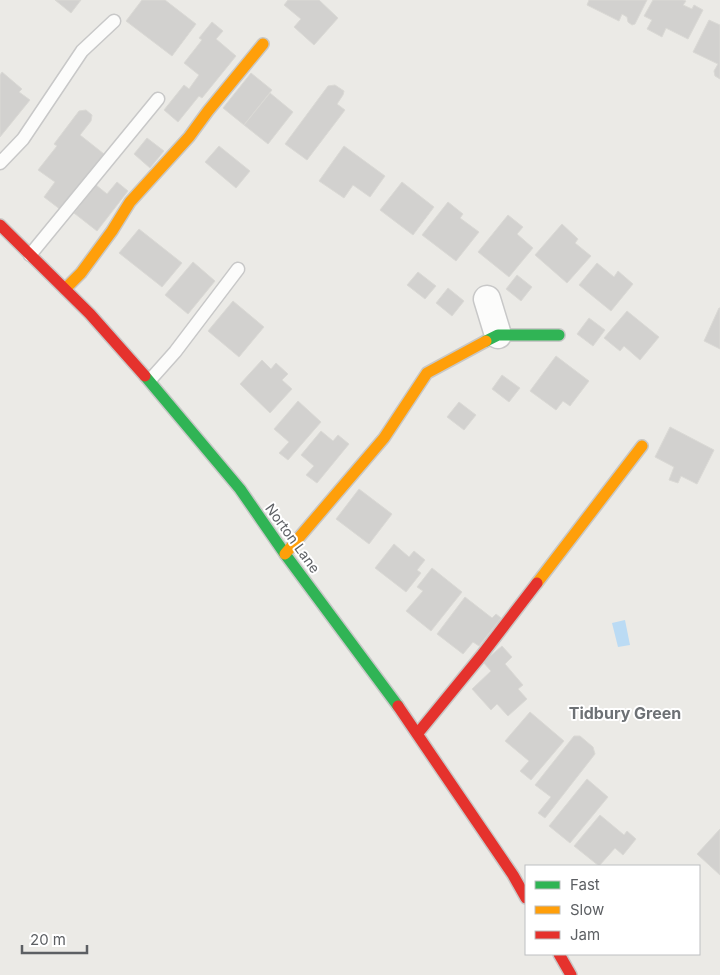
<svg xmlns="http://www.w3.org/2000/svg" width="720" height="975" font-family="Inter,sans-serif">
	<rect width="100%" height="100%" fill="#ebeae6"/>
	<!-- water -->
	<polygon fill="#bbdbf4" points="625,620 630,645 618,647 612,623"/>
	<!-- building -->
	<g fill="#d2d1cf" stroke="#dad9d5">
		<polygon points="55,0 81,0 71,13"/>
		<polygon points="142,0 165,0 196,24 172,56 126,21"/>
		<polygon points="288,0 319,0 338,18 314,45 294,27 301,19 284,5"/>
		<polygon points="589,0 647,0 635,24 632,25 628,22 627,17 622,14 619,21 587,5"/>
		<polygon points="653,0 683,0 686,1 683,5 692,9 694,5 703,10 688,39 666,28 662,37 647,29 652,20 644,16"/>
		<polygon points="709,20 720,25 720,79 715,76 714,71 718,64 693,52"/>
		<polygon points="212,22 223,31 216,39 236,56 202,98 199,96 178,122 164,110 184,85 189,89 199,75 184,63 202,40 199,38"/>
		<polygon points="2,72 22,89 19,92 30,100 0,137 0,75"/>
		<polygon points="251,73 272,90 244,125 223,108"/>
		<polygon points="335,85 344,91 343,95 337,104 345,110 307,160 285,144 328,86"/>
		<polygon points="270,93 293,112 268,144 244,125"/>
		<polygon points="86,110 92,115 91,121 80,135 104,154 61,210 44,197 55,182 38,170 57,146 54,144 79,111"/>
		<polygon points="147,138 164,151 150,168 134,154"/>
		<polygon points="219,146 250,171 236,188 205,162"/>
		<polygon points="344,146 385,176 370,197 353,185 344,198 319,181"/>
		<polygon points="117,182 128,191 97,231 74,213 96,185 107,194"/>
		<polygon points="402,182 434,207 413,235 380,210"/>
		<polygon points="448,202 463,214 460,218 479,232 456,261 422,235"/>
		<polygon points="508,215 523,227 517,234 533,248 509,277 478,252"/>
		<polygon points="562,224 578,239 575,243 591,256 567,283 535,255"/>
		<polygon points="139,229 182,263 162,287 119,253"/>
		<polygon points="193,262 215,281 188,314 165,295"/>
		<polygon points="597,263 614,277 618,271 633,284 611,311 579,285"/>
		<polygon points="418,272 436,286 425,299 407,285"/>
		<polygon points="517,275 532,287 521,301 506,289"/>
		<polygon points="448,288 464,301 452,316 436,303"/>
		<polygon points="233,301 264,327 239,357 208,331"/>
		<polygon points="719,308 720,308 720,349 704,341"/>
		<polygon points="627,311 659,337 640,360 624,346 620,351 604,338"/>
		<polygon points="589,318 605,330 593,346 577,334"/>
		<polygon points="556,356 589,381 570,406 563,401 556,410 530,391"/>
		<polygon points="262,360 271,369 276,363 288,374 282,380 292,389 270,413 240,384"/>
		<polygon points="502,375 520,388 509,402 492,389"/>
		<polygon points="298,401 321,422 288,460 279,453 289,442 274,429"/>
		<polygon points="459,402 476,415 464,430 447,417"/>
		<polygon points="670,427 714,450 697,484 681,476 678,483 669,480 674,467 655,457"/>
		<polygon points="321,431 333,441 338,435 349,444 317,483 306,475 314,466 301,455"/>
		<polygon points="359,489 392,514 369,544 336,519"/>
		<polygon points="394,544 409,557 414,551 425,560 417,570 421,573 406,592 375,568"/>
		<polygon points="432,568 462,592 431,631 406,611 423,591 417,587"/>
		<polygon points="465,597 492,618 496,614 501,618 479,646 473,642 463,654 437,634"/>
		<polygon points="502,646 512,657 505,664 523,685 518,689 527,699 508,716 497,704 491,710 472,689 491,671 483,662"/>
		<polygon points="530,712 564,741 531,780 520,771 529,761 505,741"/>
		<polygon points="574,736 580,736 593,747 595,754 545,818 538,813 551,797 535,785"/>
		<polygon points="587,779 608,797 570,843 549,826"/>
		<polygon points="600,815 624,835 627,831 636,839 623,855 615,848 599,866 574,846"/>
		<polygon points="720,829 720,875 697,854"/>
	</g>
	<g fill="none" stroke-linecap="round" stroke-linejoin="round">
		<!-- lane casing -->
		<g stroke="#c8c8c8" stroke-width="15">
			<g id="lane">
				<polyline points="0,163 23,139 82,51 114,21"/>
				<polyline points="30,255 158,99"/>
				<polyline points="150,380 175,352 238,269"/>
			</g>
		</g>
		<!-- street casing -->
		<g stroke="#c8c8c8" stroke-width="29">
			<polyline id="street" points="487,299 498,335"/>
		</g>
		<!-- fast casing -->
		<g stroke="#c8c8c7" stroke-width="14">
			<g id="fast">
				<polyline points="486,341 498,335 559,335"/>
				<polyline points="145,376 240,489 285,554 398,706"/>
			</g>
		</g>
		<!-- slow casing -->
		<g stroke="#c8c8c7" stroke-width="14">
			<g id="slow">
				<polyline points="65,289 81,273 112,231 130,202 189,137 208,111 263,44"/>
				<polyline points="285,554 384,438 427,373 486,341"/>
				<polyline points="537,583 642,446"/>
			</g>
		</g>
		<!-- jam casing -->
		<g stroke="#c8c8c7" stroke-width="14">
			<g id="jam">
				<polyline points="0,225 90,314 145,376"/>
				<polyline points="398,706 513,875 526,898"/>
				<polyline points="418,733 481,656 537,583"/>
				<polyline points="559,954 571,975"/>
			</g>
		</g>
		<!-- lane -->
		<use href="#lane" stroke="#fcfcfb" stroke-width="12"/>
		<!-- street -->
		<use href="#street" stroke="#fcfcfb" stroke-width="26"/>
		<!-- fast -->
		<use href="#fast" stroke="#30b455" stroke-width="11"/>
		<!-- slow -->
		<use href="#slow" stroke="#ff9f0a" stroke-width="11"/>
		<!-- jam -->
		<use href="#jam" stroke="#e5322d" stroke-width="11"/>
	</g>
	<g text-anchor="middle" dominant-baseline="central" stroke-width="4" stroke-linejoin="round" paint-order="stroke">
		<!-- street labels -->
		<g font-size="14" fill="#5c5f63" stroke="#fff">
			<text transform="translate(293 538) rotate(54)">Norton Lane</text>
		</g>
		<!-- quarter labels -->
		<g font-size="16" font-weight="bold" fill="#6d7175" stroke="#fff">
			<text x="625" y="713">Tidbury Green</text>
		</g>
	</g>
	<!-- legend -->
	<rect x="525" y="865" width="175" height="90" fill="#ffffff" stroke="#bebfc1"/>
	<rect x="535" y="881" width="25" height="8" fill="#30b455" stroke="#bebfc1"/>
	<text x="570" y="890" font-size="15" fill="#5c5f63">Fast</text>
	<rect x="535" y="906" width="25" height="8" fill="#ff9f0a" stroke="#bebfc1"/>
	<text x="570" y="915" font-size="15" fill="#5c5f63">Slow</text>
	<rect x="535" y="931" width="25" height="8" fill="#e5322d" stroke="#bebfc1"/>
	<text x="570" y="940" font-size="15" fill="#5c5f63">Jam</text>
	<!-- scale -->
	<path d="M22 945v8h65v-8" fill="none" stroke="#5c5f63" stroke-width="2.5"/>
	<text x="30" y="945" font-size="15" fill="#5c5f63" stroke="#ffffff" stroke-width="4" paint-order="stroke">20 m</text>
</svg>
